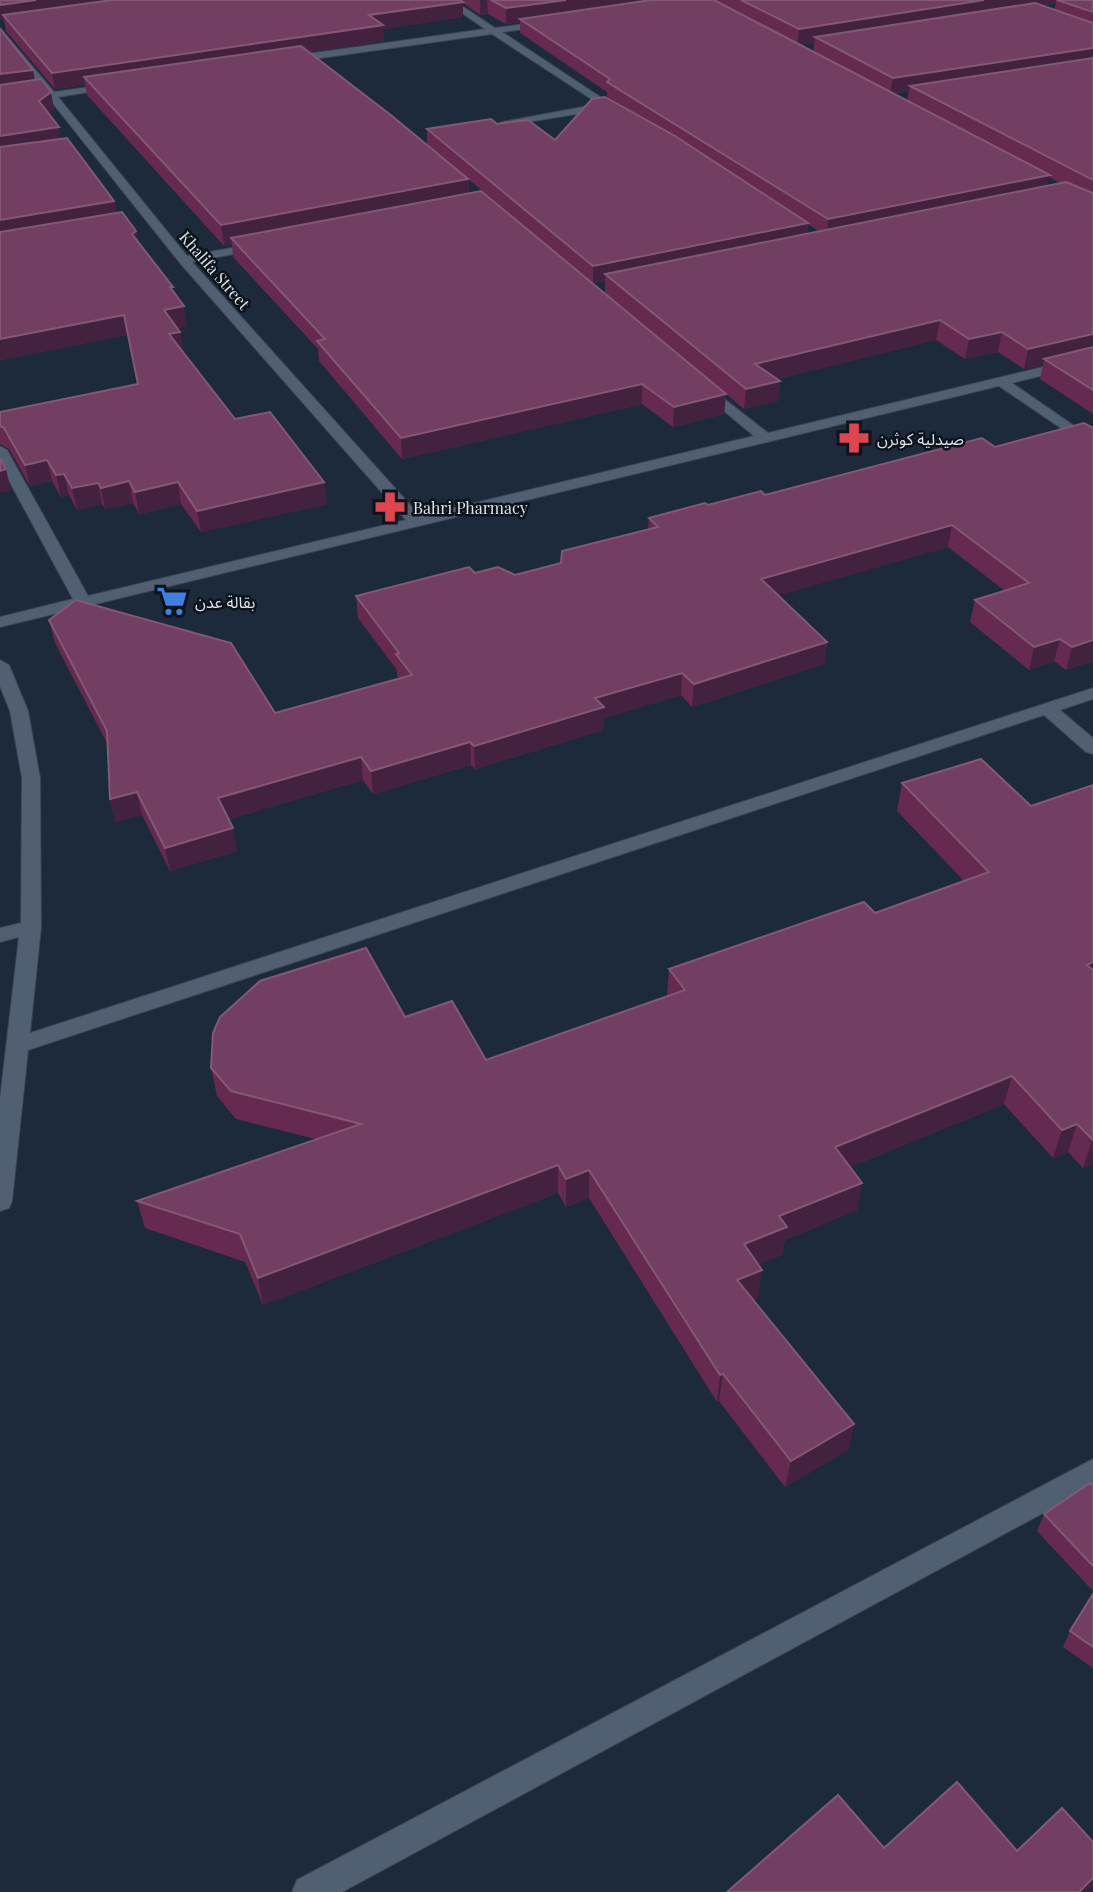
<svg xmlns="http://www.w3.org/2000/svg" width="1093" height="1892" font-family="'Playfair Display','Noto Sans Arabic',serif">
	<rect width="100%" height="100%" fill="#1d2a3b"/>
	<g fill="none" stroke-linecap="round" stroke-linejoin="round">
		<!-- minor casing -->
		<g stroke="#3a4553" stroke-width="2">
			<g id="minor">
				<polygon points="443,0 453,0 495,28 550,21 552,23 547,26 502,32 623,112 618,115 607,109 498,127 497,125 502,122 599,104 492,34 285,63 280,60 285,57 485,29"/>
				<polygon points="0,28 54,92 118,83 119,85 114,88 58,97 187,256 265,242 265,248 192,262 420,516 754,436 700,391 698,388 705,384 768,433 1093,355 1093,363 1012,383 1093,439 1093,450 999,386 0,627 0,617 73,599 0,464 0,446 7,450 88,596 406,520 180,263 0,37"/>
				<polygon points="0,660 9,665 28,711 40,778 41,927 30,1033 1093,688 1093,699 1060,710 1093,738 1093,754 1086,752 1044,715 28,1050 12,1201 9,1208 0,1211 0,1099 19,937 0,942 0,928 21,923 22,778 10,711 0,686"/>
				<polygon points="1093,1459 1093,1486 342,1892 292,1892 297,1880"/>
			</g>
		</g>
		<!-- minor -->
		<use href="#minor" fill="#515f72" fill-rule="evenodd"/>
	</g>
	<!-- wall -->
	<g fill="#662a50" fill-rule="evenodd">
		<path d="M0 0H714L716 1 717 0H1093V414L1040 379 1043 365 1024 369 998 352 965 359 936 340 777 379 780 381 778 401 744 409 726 394 724 414 673 427 642 404 402 459 319 361 318 349 233 257 232 245 224 246 87 95 85 85 55 89 6 31 4 20H0ZM463 3 480 15 488 14 506 24 520 22V33L607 92V97L619 105 555 140 497 124 427 129V145L309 52 384 41 383 29 463 17ZM1056 3 1054 10 1042 6ZM814 43 813 52 800 45ZM909 91 907 101 894 94ZM1049 177 1060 183 1047 185ZM468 179 593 283 605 281V293L469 193ZM808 224 818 231 807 234Z"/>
		<polygon points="0,29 54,109 49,113 61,139 114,201 116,213 136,231 138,241 174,293 187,326 177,328 180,332 183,352 235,419 324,482 327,504 201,532 181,504 139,514 133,503 105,509 102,504 77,510 69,495 61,497 52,481 30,486 9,449 0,444 0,412 137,384 127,335 0,360"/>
		<polygon points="995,447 1093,661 1066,670 1054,661 1029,670 970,622 975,600 1005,591 948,547 779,595 827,642 824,664 692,707 681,695 604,718 603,730 475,769 471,765 373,794 363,780 229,819 237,851 170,871 142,815 115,822 110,799 108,745 55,643 49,620 275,713 399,678 397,676 397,670 358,618 356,596 475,573 515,575 561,563 648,529 649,518 708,505 765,495"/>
		<polygon points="902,783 1031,806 1093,785 1093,1164 1083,1168 1068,1152 1053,1158 1004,1104 850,1167 862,1183 857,1210 785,1240 782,1255 758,1264 758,1298 753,1300 854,1424 848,1450 785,1487 719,1401 717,1402 589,1198 566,1207 558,1193 263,1305 245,1262 145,1228 137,1201 316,1139 236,1119 217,1096 211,1068 405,1017 486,1060 667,996 669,969 875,913 964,881 897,811"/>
		<polygon points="1093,1486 1093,1591 1037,1531 1044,1514"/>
		<polygon points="1093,1594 1093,1668 1063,1647 1070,1631"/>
	</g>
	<!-- shaded-wall -->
	<g fill="#432240">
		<polygon points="36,0 158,0 3,15 4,20 0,20 0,5"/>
		<polygon points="480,0 487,0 488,14 480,15"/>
		<polygon points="566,0 674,0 520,19 520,22 506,24 506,8"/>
		<polygon points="984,0 1056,0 1056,3 822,41 815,37 814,43 797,45 799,29"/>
		<polygon points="463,2 463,17 383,29 384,41 91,84 84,77 85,85 55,89 52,73 369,15"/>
		<polygon points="1093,48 1093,63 910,86 909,91 890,94 893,78"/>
		<polygon points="33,70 36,86 0,91 0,74"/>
		<polygon points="51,92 54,109 43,118 39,101"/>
		<polygon points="59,127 62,145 0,154 0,136"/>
		<polygon points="1050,175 1046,191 827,236 828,219"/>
		<polygon points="468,179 469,199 231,238 232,245 224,246 221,225"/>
		<polygon points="114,201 117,220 0,239 0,220"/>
		<polygon points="808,223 806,240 605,274 605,281 593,283 593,266"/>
		<polygon points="136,231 139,249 132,234"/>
		<polygon points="184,306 187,326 168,330 164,310"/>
		<polygon points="124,315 127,335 0,360 0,339"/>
		<polygon points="940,320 936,340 753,385 755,364"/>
		<polygon points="180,332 183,352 169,334"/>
		<polygon points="1002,332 998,352 965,359 969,339"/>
		<polygon points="1093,334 1093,353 1044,359 1043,365 1024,369 1028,349"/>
		<polygon points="780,381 778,401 744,409 746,389"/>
		<polygon points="642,384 642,404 402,459 401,438"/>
		<polygon points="726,394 724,414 673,427 674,407"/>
		<polygon points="47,460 52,481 30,486 25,465"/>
		<polygon points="6,469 11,491 0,493 0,471"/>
		<polygon points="64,474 69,495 61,497 56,475"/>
		<polygon points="129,481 133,503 105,509 101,488"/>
		<polygon points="178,482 181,504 139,514 135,492"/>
		<polygon points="324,482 327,504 201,532 197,511"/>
		<polygon points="98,483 102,504 77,510 72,488"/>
		<polygon points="952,525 948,547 759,601 761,579"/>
		<polygon points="1060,639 1054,661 1029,670 1034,647"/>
		<polygon points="1093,640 1093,661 1066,670 1072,647"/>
		<polygon points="827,642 824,664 692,707 694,684"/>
		<polygon points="682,673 681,695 604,718 603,730 475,769 474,746 595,698"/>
		<polygon points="470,742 471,765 373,794 371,771"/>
		<polygon points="361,757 363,780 222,821 218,798"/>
		<polygon points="137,792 142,815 115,822 110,799"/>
		<polygon points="233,828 237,851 170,871 165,848"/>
		<polygon points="1093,962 1093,987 1087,965"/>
		<polygon points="1012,1076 1004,1104 830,1175 835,1147"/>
		<polygon points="1077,1124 1068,1152 1053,1158 1062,1130"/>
		<polygon points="1092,1140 1093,1164 1083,1168"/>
		<polygon points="558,1165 558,1193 263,1305 258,1278"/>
		<polygon points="589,1170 589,1198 566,1207 566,1179"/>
		<polygon points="862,1183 857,1210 785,1240 782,1255 740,1272 744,1244 779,1216"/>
		<polygon points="762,1270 758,1298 734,1308 737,1280"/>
		<polygon points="723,1374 719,1401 717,1402 720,1375"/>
		<polygon points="854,1424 848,1450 785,1487 791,1461"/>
		<polygon points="1093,1878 1093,1886 1087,1892 1079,1892"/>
	</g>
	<!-- building -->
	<g fill="#723e61" stroke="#835877" stroke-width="2">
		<polygon points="0,0 36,0 0,5"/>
		<polygon points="112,0 460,0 463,2 369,15 383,25 52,73 3,15"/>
		<polygon points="491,0 566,0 506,8"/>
		<polygon points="651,0 714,0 1050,175 828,219 607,82 610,79 520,19"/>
		<polygon points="741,0 984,0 799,29"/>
		<polygon points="1057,0 1093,0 1093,12"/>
		<polygon points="1035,3 1093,23 1093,48 893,78 815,37"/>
		<polygon points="0,29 33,70 0,74"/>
		<polygon points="301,46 392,116 468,179 221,225 84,77"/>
		<polygon points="1093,58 1093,180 910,86"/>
		<polygon points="41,79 51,92 39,101 59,127 0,136 0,85"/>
		<polygon points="605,97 675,136 808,223 593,266 427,129 491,119 497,124 528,120 555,140 592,99"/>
		<polygon points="67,138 114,201 0,220 0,147"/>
		<polygon points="1066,182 1093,193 1093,334 1028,349 1002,332 969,339 940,320 755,364 780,381 746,389 605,274"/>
		<polygon points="481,191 726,394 674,407 642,384 401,438 317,341 325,339 231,238"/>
		<polygon points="122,212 136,231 132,234 173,287 170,287 184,306 164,310 180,332 169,334 235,419 270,412 324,482 197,511 178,482 135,492 129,481 101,488 98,483 72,488 64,474 56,475 47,460 25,465 4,428 0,426 0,412 138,384 124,315 0,339 0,232"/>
		<polygon points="1093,347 1093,390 1044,359"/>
		<polygon points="1084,423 1093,428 1093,640 1072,647 1060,639 1034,647 975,600 1029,583 952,525 761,579 827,642 694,684 682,673 595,698 604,707 474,746 470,742 371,771 361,757 218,798 233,828 165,848 137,792 110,799 107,731 49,620 76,600 231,643 275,713 412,675 396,654 399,653 356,596 469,567 475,573 498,567 515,575 561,563 562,551 658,527 649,518 705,503 708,505 761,491 765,495 982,438 995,447"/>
		<polygon points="0,458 6,469 0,471"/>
		<polygon points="981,759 1031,806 1093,785 1093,962 1087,965 1093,970 1093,1140 1077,1124 1062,1130 1012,1076 835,1147 862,1183 779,1216 787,1227 744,1244 762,1270 737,1280 854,1424 791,1461 723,1374 720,1375 589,1170 566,1179 558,1165 258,1278 240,1234 137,1201 361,1124 231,1091 211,1068 213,1033 220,1017 260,981 366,948 405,1017 452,1001 486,1060 685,990 669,969 864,902 875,913 989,872 902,783"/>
		<polygon points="1090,1483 1093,1486 1093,1566 1044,1514"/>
		<polygon points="1093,1594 1093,1647 1070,1631"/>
		<polygon points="957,1782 1017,1851 1062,1808 1093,1842 1093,1878 1079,1892 727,1892 838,1795 884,1848"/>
	</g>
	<!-- icons -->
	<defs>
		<g id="pharmacy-bare" transform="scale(2.415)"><path d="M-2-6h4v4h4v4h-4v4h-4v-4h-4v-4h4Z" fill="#e0444e" stroke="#0d131a" stroke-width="2.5" paint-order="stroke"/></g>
		<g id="supermarket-bare" transform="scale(2.415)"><path d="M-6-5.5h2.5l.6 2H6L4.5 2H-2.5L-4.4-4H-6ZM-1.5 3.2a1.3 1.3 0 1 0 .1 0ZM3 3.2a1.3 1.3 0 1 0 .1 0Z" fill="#3f7fe0" stroke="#0d131a" stroke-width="2.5" paint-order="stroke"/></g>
	</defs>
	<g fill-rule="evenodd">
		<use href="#pharmacy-bare" x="854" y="438"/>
		<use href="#pharmacy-bare" x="390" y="507"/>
		<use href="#supermarket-bare" x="172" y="601"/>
	</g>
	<g text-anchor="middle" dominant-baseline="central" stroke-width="5" stroke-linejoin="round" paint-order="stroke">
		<!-- far-street labels -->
		<g font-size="16" fill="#dbe3ee" stroke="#0d131a">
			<text transform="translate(215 270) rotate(49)">Khalifa Street</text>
		</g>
		<!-- far-poi labels -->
		<g font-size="16" fill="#dbe3ee" stroke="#0d131a" text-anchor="start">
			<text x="877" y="438">صيدلية كوثرن</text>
			<text x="413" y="507">Bahri Pharmacy</text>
			<text x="195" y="601">بقالة عدن</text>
		</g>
	</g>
</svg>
